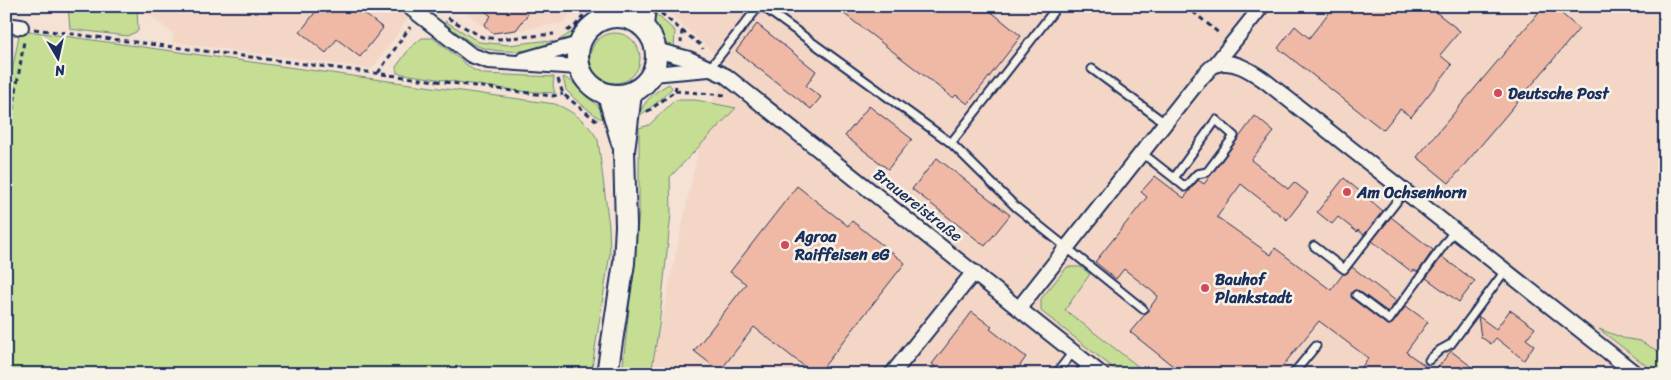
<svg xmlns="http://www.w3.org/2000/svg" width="1671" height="380" font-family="Sriracha,sans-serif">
	<rect width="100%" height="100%" fill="#f5e2d4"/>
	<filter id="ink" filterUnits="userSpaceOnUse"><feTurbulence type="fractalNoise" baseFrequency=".02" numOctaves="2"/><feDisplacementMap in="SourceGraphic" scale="10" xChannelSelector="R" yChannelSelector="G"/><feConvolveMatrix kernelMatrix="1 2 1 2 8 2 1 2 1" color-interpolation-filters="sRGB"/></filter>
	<g filter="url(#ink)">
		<!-- built -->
		<g fill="#f4d6c6">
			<polygon points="137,6 417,6 372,69 172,42 174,34"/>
			<polygon points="457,6 576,6 563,23 493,34"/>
			<polygon points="661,6 1665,6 1665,355 1640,341 1623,338 1601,330 1658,374 650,374 707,109 732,69"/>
		</g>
		<!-- green -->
		<g fill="#c5de94" stroke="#708679">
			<polygon points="68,6 137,6 138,31 127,36 70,29"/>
			<polygon points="596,6 615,6 585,25 569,40 561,43 559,40 577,29"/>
			<path d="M649 8 675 31 674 50C652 42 652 29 649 8Z"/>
			<path d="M445 21 479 42 509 45 542 41 554 42 552 47C528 51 498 55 475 45 470 43 466 39 462 36 455 32 449 28 445 21Z"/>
			<path d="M20 30 555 104C573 111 589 123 598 140L609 226 610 253 591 374H18L6 372V103Z"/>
			<circle cx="615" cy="58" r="25"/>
			<polygon points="422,38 433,38 472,69 483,74 554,77 553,86 555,93 518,91 397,73 396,67 410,48"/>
			<path d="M563 77C576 83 573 83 582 92 591 102 600 104 606 118H599L577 101 566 90Z"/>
			<path d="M669 84 672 88C664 97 648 111 638 116 645 100 654 92 669 84Z"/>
			<polygon points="675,100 696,100 736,108 670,177 671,214 659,326 651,374 622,374 639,213 639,128 649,125"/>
			<polygon points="1067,267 1081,267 1090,274 1065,310 1148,374 1121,374 1041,311 1041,299"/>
			<polygon points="1599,329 1623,338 1640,341 1665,355 1665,374 1657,374"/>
		</g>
		<!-- building -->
		<g fill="#f0b9a5" stroke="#1b2f5e">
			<polygon points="320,6 354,6 383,28 360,57 337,39 326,53 300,32"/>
			<polygon points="479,6 520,6 528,14 516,30 493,33 484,25 491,16"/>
			<polygon points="834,6 984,6 1021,36 968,104 956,95 953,98"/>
			<polygon points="1334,6 1428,6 1460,31 1440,55 1452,65 1411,117 1400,109 1383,130 1278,48 1295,26 1309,38"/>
			<polygon points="1544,6 1553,6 1579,29 1449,183 1417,157"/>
			<polygon points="757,24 816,71 806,86 821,97 811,109 736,51"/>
			<polygon points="869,106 912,139 888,169 845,136"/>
			<polygon points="1255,116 1274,132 1251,160 1288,189 1294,182 1308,193 1287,220 1241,184 1217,217 1271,255 1275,248 1331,290 1343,274 1346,274 1352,267 1396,301 1388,312 1359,291 1354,290 1352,292 1351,297 1353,299 1386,324 1389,325 1393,323 1406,306 1428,322 1406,352 1434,372 1451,351 1481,374 1357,374 1368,358 1319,321 1276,374 1183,374 1130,332 1147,312 1158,296 1124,269 1116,279 1095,262 1147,197 1141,192 1155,176 1184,198 1198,180 1204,184"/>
			<polygon points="937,158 1010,215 985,246 912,189"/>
			<polygon points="1344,178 1383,211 1364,235 1358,230 1357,232 1338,217 1332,224 1317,212"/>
			<polygon points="797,186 848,226 852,221 905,263 818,374 814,374 754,327 720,371 694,351 746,284 730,272"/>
			<polygon points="1391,217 1433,250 1418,272 1414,270 1412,272 1372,241"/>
			<polygon points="1442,257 1475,281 1459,302 1426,278"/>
			<polygon points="1510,310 1535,328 1526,339 1534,345 1524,360 1496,338 1491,344 1481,337 1478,316 1496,329"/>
			<polygon points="972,312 992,327 990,329 1026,357 1014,374 928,374 935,366 932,364"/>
		</g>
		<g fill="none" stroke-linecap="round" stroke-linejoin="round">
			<!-- lane casing -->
			<g stroke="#1b2f5e" stroke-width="11">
				<g id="lane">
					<polyline points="762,6 951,143 1016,207 1143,309"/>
					<polyline points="709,69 759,6"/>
					<polyline points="1092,69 1165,123"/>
					<polyline points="951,143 1053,12 1052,6"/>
					<polyline points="1142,153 1174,178 1216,120 1234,136 1207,172 1197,174 1185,187 1174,178"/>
					<polyline points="1314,246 1344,269 1404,192"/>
					<polyline points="1356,295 1389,320 1454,231"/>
					<polyline points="1429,360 1440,350 1451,344 1505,271"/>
					<polyline points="1056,374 1073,352"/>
					<polyline points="1079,374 1087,363"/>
					<polyline points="1293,374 1316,346"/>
				</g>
			</g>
			<!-- street casing -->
			<g stroke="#1b2f5e" stroke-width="18">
				<g id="street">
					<polyline points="408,6 471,55 488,61 579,67"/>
					<polyline points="6,25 21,27"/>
					<polyline points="656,50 689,59 726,76 1101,374"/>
					<polyline points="523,60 579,44"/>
					<polyline points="1215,65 1262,6"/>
					<polyline points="652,74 709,69"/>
					<path d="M1019 308 1200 79C1205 75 1210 67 1215 65 1232 58 1251 71 1264 80L1636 374"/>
					<polyline points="892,374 974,272"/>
				</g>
			</g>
			<!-- secondary casing -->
			<g stroke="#1b2f5e" stroke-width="24">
				<g id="secondary">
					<circle cx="617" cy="56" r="39"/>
					<polyline points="643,26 645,6"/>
					<polyline points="608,95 622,143"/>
					<polyline points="607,374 624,263 626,226 624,151 631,93"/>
				</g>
			</g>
			<!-- path -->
			<g stroke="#1b2f5e" stroke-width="3" stroke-dasharray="5 4" stroke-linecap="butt">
				<polyline points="1186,6 1220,34"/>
				<polyline points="661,13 682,31 681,42"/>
				<polyline points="448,18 482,37 498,39 554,34"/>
				<polyline points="34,29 552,96 563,94"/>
				<polyline points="567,31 576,25 591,6"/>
				<polyline points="682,31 702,46 703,49"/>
				<polyline points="378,73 410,27"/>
				<polyline points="558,79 563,94 597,121"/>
				<polyline points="675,91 725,95"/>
				<polyline points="647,112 675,91 676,86"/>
				<polyline points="6,154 24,41"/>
			</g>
			<!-- lane -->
			<use href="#lane" stroke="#f7f3e8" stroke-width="7"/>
			<!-- street -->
			<use href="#street" stroke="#f7f3e8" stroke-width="14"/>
			<!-- secondary -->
			<use href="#secondary" stroke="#f7f3e8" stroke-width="20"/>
		</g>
	</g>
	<!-- markers -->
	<g fill="#d1495b" stroke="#f7f3e8" stroke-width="2">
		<circle cx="1498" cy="93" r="5"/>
		<circle cx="1347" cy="192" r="5"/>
		<circle cx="785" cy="245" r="5"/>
		<circle cx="1205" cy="288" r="5"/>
	</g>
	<g text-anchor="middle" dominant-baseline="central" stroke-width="5" stroke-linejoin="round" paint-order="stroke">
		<!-- poi labels -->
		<g font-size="16" font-weight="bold" fill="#1b2f5e" stroke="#f7f3e8" text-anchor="start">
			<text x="1508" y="93">Deutsche Post</text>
			<text x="1357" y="192">Am Ochsenhorn</text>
			<text x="795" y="236">Agroa<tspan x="795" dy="18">Raiffeisen eG</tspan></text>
			<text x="1215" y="279">Bauhof<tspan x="1215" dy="18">Plankstadt</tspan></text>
		</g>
		<!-- street labels -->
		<g font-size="16" fill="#1b2f5e" stroke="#f7f3e8">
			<text transform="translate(918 205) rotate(38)">Brauereistraße</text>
		</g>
	</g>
	<!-- margin -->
	<rect width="1671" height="380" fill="none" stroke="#f7f3e8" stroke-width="25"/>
	<rect x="12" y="12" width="1646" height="355" fill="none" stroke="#1b2f5e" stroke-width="2" filter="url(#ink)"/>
	<!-- north arrow -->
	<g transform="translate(58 58) rotate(171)" stroke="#f7f3e8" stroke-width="4" paint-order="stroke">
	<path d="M0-4L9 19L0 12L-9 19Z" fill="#1b2f5e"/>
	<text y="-8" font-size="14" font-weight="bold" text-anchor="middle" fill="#1b2f5e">N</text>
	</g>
</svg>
